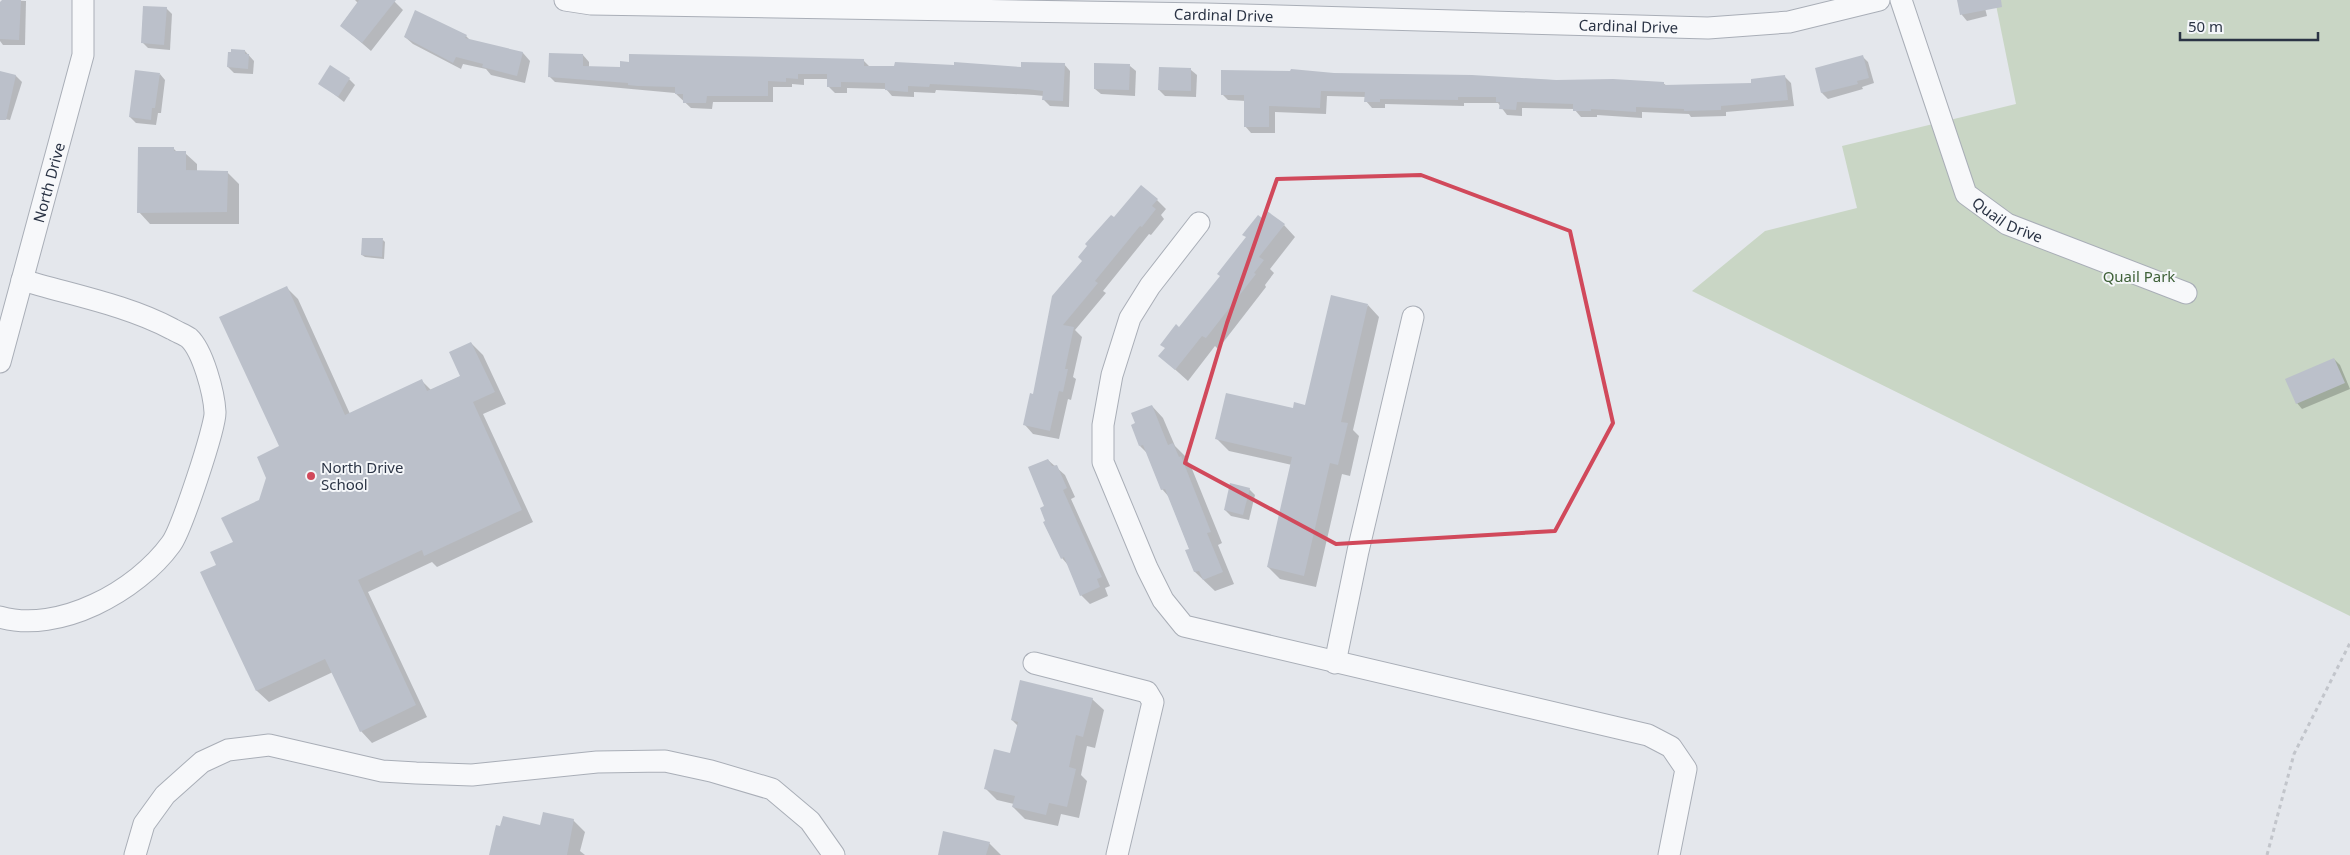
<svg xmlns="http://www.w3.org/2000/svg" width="2350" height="855" font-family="'Noto Sans',sans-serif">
	<rect width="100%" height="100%" fill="#e4e7ec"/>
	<!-- green -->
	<polygon fill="#c9d6c5" points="1995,0 2350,0 2350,616 1692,291 1765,231 1857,208 1842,146 2016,104"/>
	<!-- shadow -->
	<g fill="#0003">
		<polygon points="3,0 26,1 25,45 3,45 0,41 0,3"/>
		<polygon points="355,0 393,0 403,10 371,51 341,25 358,3"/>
		<polygon points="1958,0 1983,0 1987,16 1967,21 1962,15"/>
		<polygon points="166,8 172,14 170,50 148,48 142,42"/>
		<polygon points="466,36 471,41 523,53 530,61 525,83 491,75 486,69 463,64 461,69 413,44 405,37"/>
		<polygon points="245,51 254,61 253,74 234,73 228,67"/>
		<polygon points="583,55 589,62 589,67 621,68 864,61 870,67 1022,68 1064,64 1070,71 1069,107 1050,106 1044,100 1044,96 1034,95 936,90 935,93 914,92 914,97 892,96 886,89 847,88 847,93 835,93 828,86 828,79 804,79 804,85 792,84 792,87 773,87 773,102 713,102 712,109 691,108 675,93 555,82 549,76"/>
		<polygon points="1863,57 1868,62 1874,83 1862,87 1863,89 1828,99 1822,93 1816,69"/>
		<polygon points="1130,66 1136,71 1135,96 1101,94 1095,89"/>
		<polygon points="1191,70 1197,75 1196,97 1165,96 1159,90"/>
		<polygon points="1,72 16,76 22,82 10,120 0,118"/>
		<polygon points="160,74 165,80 161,113 158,113 156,125 136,123 130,117"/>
		<polygon points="1334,74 1663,83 1667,86 1753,85 1785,77 1791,83 1794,106 1726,112 1726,116 1691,117 1689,114 1642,112 1642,118 1597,115 1597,117 1581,117 1574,109 1522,108 1522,116 1507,115 1498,103 1464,103 1464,106 1385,104 1385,108 1372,108 1366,101 1366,97 1327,96 1326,114 1275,112 1275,133 1251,133 1245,126 1246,101 1228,100 1222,94"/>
		<polygon points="349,79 355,85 344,102 320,83"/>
		<polygon points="174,149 178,153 185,153 197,164 197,171 227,172 239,184 239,224 150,224 139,212"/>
		<polygon points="1157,200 1166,209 1161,215 1164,219 1151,235 1149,234 1103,291 1106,293 1075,330 1082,337 1073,377 1076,379 1071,400 1068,399 1059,439 1033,434 1025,425 1083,261 1115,219"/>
		<polygon points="1284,225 1295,237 1270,269 1274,273 1265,285 1266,287 1218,349 1215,346 1188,381 1160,356 1180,328"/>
		<polygon points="383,240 385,242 384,259 365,257 362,255"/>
		<polygon points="286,287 298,299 350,414 422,381 431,390 461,376 471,343 483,355 506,404 483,414 533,522 437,567 432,562 368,592 427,717 372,743 361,731 333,672 269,702 257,691 202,573 218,565 234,543 260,501 281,447"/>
		<polygon points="1368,305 1379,317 1353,430 1359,436 1350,476 1342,474 1316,587 1280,579 1268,567 1292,465 1229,451 1217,439 1306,406"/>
		<polygon points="2334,359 2340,365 2350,389 2302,409 2297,403"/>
		<polygon points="1152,406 1163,418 1175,446 1185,456 1192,469 1222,543 1218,545 1234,584 1215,591 1195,572 1190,550 1169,497 1162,489 1147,453 1140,446"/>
		<polygon points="1048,460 1065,475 1075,497 1071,499 1110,586 1105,588 1108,596 1090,604 1081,595 1068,565 1062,558 1047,522 1046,507"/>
		<polygon points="1249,489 1255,495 1249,520 1231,516 1225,510"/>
		<polygon points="1092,699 1104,710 1095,748 1087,746 1081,775 1087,781 1079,818 1061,814 1058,826 1025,819 1013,807 1014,804 997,800 986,789 1011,755 1018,726 1012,720"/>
		<polygon points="573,820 585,832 580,851 585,855 490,855 541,827"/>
		<polygon points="989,843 1001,855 939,855"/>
	</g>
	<!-- building -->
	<g fill="#bbc0ca">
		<polygon points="2,0 21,0 19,40 0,39 0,2"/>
		<polygon points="359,0 396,0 362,43 340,26"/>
		<polygon points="1957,0 2001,0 2002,7 1960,15"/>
		<polygon points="143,6 167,7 164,45 141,43"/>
		<polygon points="415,10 467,35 465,38 523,52 517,76 482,67 483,64 456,57 453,63 404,37"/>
		<polygon points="231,49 245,50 245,54 249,54 248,69 227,67 228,52 231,52"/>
		<polygon points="549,53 583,54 583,66 620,67 620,61 629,62 629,54 864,59 864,66 894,66 895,62 954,65 954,62 1021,67 1021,62 1065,63 1063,101 1042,100 1043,91 1027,89 930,84 929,87 908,86 908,92 885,90 885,83 841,82 841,87 827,87 827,74 798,74 798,79 786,78 786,82 768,81 768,96 707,96 706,103 683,103 683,94 675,94 675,87 638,86 628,85 628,83 548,77"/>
		<polygon points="1863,55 1869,78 1857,81 1858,84 1821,93 1815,68"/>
		<polygon points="1094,63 1130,64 1129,90 1094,89"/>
		<polygon points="330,65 350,78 338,97 318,84"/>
		<polygon points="1159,67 1191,68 1191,91 1158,90"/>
		<polygon points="1291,69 1334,73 1472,75 1556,80 1613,79 1664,82 1664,85 1751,83 1751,79 1785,75 1788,100 1721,106 1721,110 1684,111 1684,109 1636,107 1636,112 1591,109 1591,111 1573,111 1573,104 1517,102 1516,110 1499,109 1500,102 1496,102 1496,97 1458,97 1458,100 1380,99 1380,102 1364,102 1365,92 1321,91 1320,108 1269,106 1269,127 1244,127 1244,95 1221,95 1221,70 1290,71"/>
		<polygon points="135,70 160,73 155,108 152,108 151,120 129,117"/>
		<polygon points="0,71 16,75 6,120 0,120"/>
		<polygon points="138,147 174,147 174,151 186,151 186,170 228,171 227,212 137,213"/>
		<polygon points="1141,185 1158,199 1152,206 1156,209 1142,227 1140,226 1095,281 1098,283 1063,325 1074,327 1065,369 1068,369 1063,392 1059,391 1050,431 1023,425 1030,393 1033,394 1052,296 1082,261 1078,257 1087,246 1085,244 1111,215 1114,217"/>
		<polygon points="1267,211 1285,224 1259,257 1264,260 1254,273 1256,274 1206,338 1202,336 1175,370 1158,356 1165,348 1160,345 1176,324 1179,327 1220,276 1217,274 1246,237 1242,235 1258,215 1262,218"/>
		<polygon points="362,238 383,238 382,257 361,255"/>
		<polygon points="287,286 345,415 422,379 427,391 460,376 449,352 471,342 495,392 473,402 522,510 424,556 422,550 358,580 416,705 360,732 325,659 256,691 200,572 216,565 210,552 233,542 221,518 259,500 266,478 257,457 279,446 219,317"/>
		<polygon points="1331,295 1368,304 1341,422 1348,423 1338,465 1330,463 1304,576 1267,567 1292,457 1215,439 1226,393 1293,408 1294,402 1305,405"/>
		<polygon points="2334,358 2345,383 2296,404 2285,379"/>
		<polygon points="1152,405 1168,445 1173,443 1179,457 1181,456 1211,532 1207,533 1223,572 1203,580 1199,571 1194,572 1185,550 1189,549 1165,489 1161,490 1143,445 1139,446 1131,425 1135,423 1131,413"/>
		<polygon points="1048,459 1052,466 1057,465 1067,488 1063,490 1102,577 1097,579 1100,587 1080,596 1064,557 1061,559 1043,522 1045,521 1040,508 1044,506 1028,467"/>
		<polygon points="1230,483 1250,488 1243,515 1224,510"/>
		<polygon points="1020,680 1093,698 1083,737 1076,735 1069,767 1076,769 1067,807 1049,803 1046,815 1012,807 1015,796 984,789 994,749 1010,753 1018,722 1011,720"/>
		<polygon points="543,812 574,819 567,855 489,855 496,825 500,826 503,816 540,825"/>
		<polygon points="943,831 990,842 986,855 938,855"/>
	</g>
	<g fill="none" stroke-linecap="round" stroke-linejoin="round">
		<!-- minor casing -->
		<g stroke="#a9aeb7" stroke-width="23">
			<g id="minor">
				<path id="s1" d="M565 0 591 4 1205 14 1708 28 1789 22 1879 0"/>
				<path id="s2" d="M1901 0 1966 194 2007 224 2186 293"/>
				<polyline points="1199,223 1150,286 1130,318 1112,375 1103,425 1103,462 1147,568 1163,600 1184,626 1648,735 1671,747 1686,769 1669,855"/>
				<path id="s3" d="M0 362 83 55V0"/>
				<path d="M0 617C59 634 137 591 171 544 181 531 216 426 215 412 214 393 203 351 189 338 185 335 177 332 172 329 127 305 72 295 22 280"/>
				<polyline points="1034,663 1147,692 1153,702 1117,855"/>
				<polyline points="1335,663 1358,551 1413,317"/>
				<polyline points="135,855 144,824 165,795 202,762 228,750 269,745 382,771 416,773 472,775 597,762 665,761 711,771 772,789 810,821 834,855"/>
			</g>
		</g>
		<!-- path -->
		<polyline stroke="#c2c5cb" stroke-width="3" stroke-dasharray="4 4" stroke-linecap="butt" points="2267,855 2294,754 2350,643"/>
		<!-- minor -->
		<use href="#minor" stroke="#f7f8fa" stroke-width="21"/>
	</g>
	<!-- marked area -->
	<path fill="none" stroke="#d1495b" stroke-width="4" stroke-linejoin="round" d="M1421 175 1570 231 1613 423 1555 531 1336 544 1185 463 1227 323 1277 179Z"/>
	<!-- markers -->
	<circle fill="#d1495b" stroke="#f4f6f9" stroke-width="2" cx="311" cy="476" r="5"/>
	<g text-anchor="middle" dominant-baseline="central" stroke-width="4" stroke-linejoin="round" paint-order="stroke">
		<!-- street labels -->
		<g font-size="15" fill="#2b3445" stroke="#f4f6f9">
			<text stroke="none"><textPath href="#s1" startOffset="659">Cardinal Drive</textPath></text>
			<text stroke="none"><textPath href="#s1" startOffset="1064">Cardinal Drive</textPath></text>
			<text stroke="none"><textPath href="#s3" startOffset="186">North Drive</textPath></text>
			<text stroke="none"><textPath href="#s2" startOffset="254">Quail Drive</textPath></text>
		</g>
		<!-- park labels -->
		<g font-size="15" fill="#3f6138" stroke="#f4f6f9">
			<text x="2139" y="276">Quail Park</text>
		</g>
		<!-- poi labels -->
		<g font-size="15" fill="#2b3445" stroke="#f4f6f9" text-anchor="start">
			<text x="321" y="467">North Drive<tspan x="321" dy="17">School</tspan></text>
		</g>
	</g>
	<!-- scale -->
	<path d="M2180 32v8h138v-8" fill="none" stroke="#2b3445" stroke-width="2.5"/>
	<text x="2188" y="32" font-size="15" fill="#2b3445" stroke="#f4f6f9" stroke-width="4" paint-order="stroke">50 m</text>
</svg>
